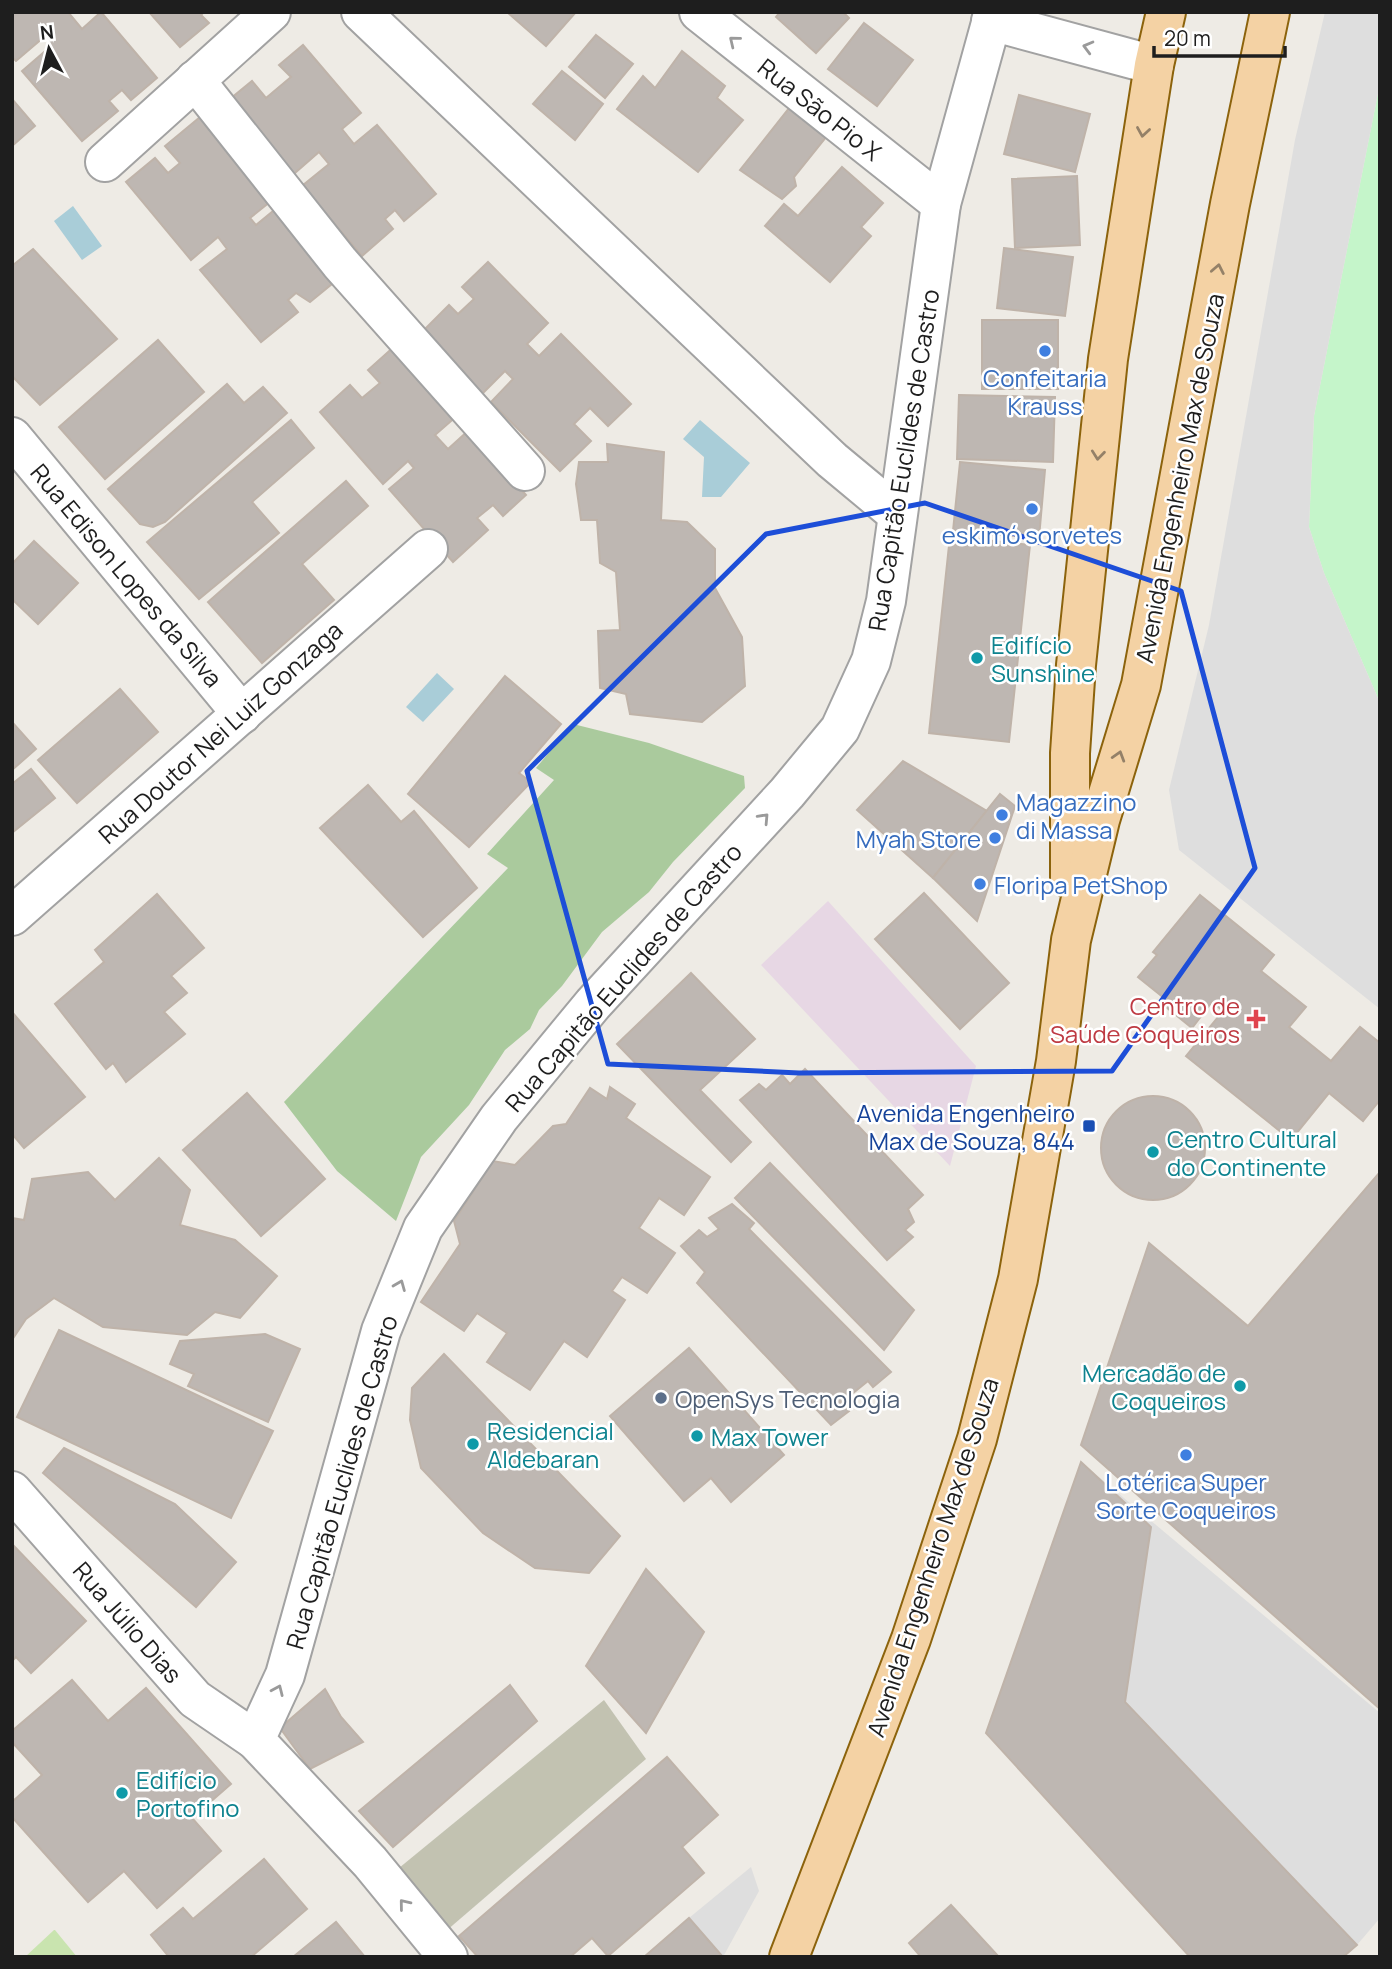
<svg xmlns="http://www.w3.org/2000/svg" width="1392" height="1969" font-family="Manrope,sans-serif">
	<rect width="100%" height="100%" fill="#eeebe5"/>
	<!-- industrial -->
	<polygon fill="#e7d7e4" points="828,901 976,1066 950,1166 761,965"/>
	<!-- construction -->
	<polygon fill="#c2c2b1" points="604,1700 646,1759 446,1931 399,1868"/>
	<!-- grass -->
	<polygon fill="#c9e4af" points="55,1930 77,1957 25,1957 54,1930"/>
	<!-- forest -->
	<polygon fill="#aaca9d" points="573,724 649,743 744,776 745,788 673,862 649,892 602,932 562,986 539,1010 530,1029 505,1050 469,1105 421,1157 396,1221 337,1171 284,1102 508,868 487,854 554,780 536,768"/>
	<!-- park -->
	<polygon fill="#c5f5ca" points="1380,83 1380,703 1324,573 1309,527 1314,416"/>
	<!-- parking -->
	<g fill="#dedede">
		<polygon points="1325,12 1380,12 1380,83 1314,416 1309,527 1324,573 1380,703 1380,1009 1179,850 1169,790 1209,625 1295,140"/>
		<polygon points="1081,1462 1380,1713 1380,1918 1357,1945 1031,1606"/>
		<polygon points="751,1867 759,1891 723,1957 689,1918"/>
	</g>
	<!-- water -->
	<g fill="#a9cdd8">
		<polygon points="73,206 102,246 82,260 54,221"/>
		<polygon points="700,420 750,463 721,497 702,497 704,457 683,439"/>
		<polygon points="437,673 454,689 423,722 406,707"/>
	</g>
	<!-- building -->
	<g fill="#beb7b2" stroke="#bfb3a9" stroke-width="2">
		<polygon points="12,12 68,12 82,29 101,12 157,78 131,100 122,90 109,101 118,111 82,141 22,71 51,46 44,37 16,61 12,57"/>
		<polygon points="149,12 204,12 201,15 209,23 180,47"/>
		<polygon points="507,12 576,12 546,46"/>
		<polygon points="780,12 843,12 849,18 816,53 776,17"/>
		<polygon points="864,23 913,60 877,106 828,69"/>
		<polygon points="596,35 633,64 605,98 569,67"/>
		<polygon points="303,45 361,113 342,129 354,144 377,125 436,194 404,221 395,210 385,219 393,229 362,256 302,186 329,164 319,152 288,179 224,104 252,81 266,98 291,77 279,65"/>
		<polygon points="682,51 725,86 717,98 743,120 698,172 617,109 643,76 655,88"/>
		<polygon points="562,71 603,104 575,140 533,104"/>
		<polygon points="1019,95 1090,114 1075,172 1004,154"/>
		<polygon points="12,99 35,126 12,146"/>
		<polygon points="790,107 827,136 794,177 796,186 782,199 740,170"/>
		<polygon points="205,113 276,197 250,218 256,225 278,207 338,279 310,302 296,293 288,300 298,312 261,342 200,270 227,249 218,237 191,260 126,182 155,158 168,173 180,163 165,146"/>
		<polygon points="842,167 883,203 861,227 871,236 830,282 765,226 784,204 798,216"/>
		<polygon points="1077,176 1080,245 1015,248 1012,179"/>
		<polygon points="1004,248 1073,257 1065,316 997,308"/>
		<polygon points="33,249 117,339 40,405 12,376 12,266"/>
		<polygon points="488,262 548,323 527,344 539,356 561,334 631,404 608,426 590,408 574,424 591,441 560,471 491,402 513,379 505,371 481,395 420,334 449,305 458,314 474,299 462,287"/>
		<rect x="982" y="320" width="76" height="69"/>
		<polygon points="158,340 204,392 105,479 59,427"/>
		<polygon points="396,345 458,415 435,435 448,449 469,430 526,495 503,516 493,505 477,518 488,530 453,562 389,489 414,468 408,461 383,484 320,412 350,385 362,398 380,383 368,370"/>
		<polygon points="227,384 244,403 263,387 287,413 165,522 153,527 140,524 108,489"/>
		<polygon points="959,395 1055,397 1053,462 957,459"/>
		<polygon points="291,420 314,448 252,502 279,533 199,599 147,542"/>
		<polygon points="607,444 664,452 661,520 687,522 715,549 715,588 742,637 745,686 702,722 630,714 626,694 600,688 598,631 620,630 616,572 600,563 597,520 581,520 576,484 579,462 608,462"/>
		<polygon points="960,462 1045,470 1039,538 953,531"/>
		<polygon points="346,481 368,506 302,564 334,600 262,663 208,602"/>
		<polygon points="950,536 1030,545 1009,742 929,733"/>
		<polygon points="34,541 78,583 38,624 12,599 12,564"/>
		<polygon points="505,676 561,724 519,773 531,782 469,847 408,794"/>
		<polygon points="120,689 158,732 77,803 38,760"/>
		<polygon points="12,722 36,749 12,770"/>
		<polygon points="903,761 987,811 933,878 857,810"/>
		<polygon points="31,769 55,798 12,833 12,784"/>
		<polygon points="368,785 401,822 414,811 477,888 423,937 320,828"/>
		<polygon points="1000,794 1015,806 977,921 933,878"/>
		<polygon points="924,893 1009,983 960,1029 875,939"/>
		<polygon points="157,894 204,948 171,976 187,993 164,1012 185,1034 126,1082 113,1063 106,1069 55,1004 104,962 95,950"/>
		<polygon points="1200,895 1274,955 1261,971 1306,1007 1289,1027 1331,1061 1360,1027 1380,1043 1380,1100 1363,1121 1329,1093 1291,1140 1186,1056 1223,1011 1212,1002 1192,1028 1161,1003 1164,998 1138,977 1157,955 1153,952"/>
		<polygon points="691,973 755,1039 700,1090 751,1142 731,1162 617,1044"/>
		<polygon points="12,1012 85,1097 24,1148 12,1134"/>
		<polygon points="805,1069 923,1195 908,1209 914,1222 905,1230 913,1237 887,1260 740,1100 759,1084 766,1090 782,1075 790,1084"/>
		<polygon points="610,1087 635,1104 626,1118 710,1177 684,1215 659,1198 639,1228 675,1253 647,1293 622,1277 612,1291 625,1300 587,1357 564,1341 530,1390 487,1362 507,1333 477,1313 464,1331 421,1302 460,1244 454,1221 493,1161 515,1165 553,1126 566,1124 590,1088 607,1099"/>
		<polygon points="247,1093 325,1179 261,1236 183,1150"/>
		<circle cx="1153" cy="1148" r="52"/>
		<polygon points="159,1158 190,1190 180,1225 235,1240 277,1276 240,1318 215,1312 187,1335 103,1327 54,1298 26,1319 12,1340 12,1218 24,1220 32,1179 88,1172 115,1200"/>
		<polygon points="770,1163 914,1310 884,1350 735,1198"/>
		<polygon points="1380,1172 1380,1709 1081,1445 1149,1243 1248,1326"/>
		<polygon points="732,1204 754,1223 749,1229 891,1372 873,1387 868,1381 842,1402 849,1411 831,1425 697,1283 705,1272 681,1246 699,1230 707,1237 719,1229 709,1218"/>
		<polygon points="59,1330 273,1431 231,1518 17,1417"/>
		<polygon points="265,1334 300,1349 268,1422 188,1386 194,1374 170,1364 180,1341"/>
		<polygon points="689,1348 784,1455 731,1502 711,1478 684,1501 610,1416"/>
		<polygon points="444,1354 620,1536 589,1573 535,1568 483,1533 421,1468 410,1420 412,1388"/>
		<polygon points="64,1448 175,1504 236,1562 196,1607 43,1473"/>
		<polygon points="1081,1462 1151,1527 1125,1702 1357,1945 1343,1957 1190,1957 986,1733"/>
		<polygon points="12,1544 86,1621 31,1673 16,1657 12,1661"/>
		<polygon points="646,1569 704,1632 646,1733 586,1666"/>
		<polygon points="72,1680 108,1721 146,1688 231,1784 192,1818 221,1851 157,1908 124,1871 88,1902 12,1817 12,1802 42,1775 12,1742 12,1731"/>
		<polygon points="510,1685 537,1721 393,1847 359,1811"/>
		<polygon points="325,1689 341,1717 363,1742 310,1769 280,1728"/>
		<polygon points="667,1757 718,1815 682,1847 704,1873 608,1956 592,1938 570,1957 478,1957 459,1936"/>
		<polygon points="264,1859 307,1909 251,1957 169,1957 151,1935 183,1908 193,1919"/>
		<polygon points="951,1905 999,1957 921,1957 909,1943"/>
		<polygon points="689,1918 723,1957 644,1957"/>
		<polygon points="336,1922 365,1957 293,1957"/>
	</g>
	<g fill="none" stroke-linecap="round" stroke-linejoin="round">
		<!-- minor casing -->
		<g stroke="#a2a2a2" stroke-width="42">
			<g id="minor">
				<polyline points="361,12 832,460 897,514"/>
				<polyline points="699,12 941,204"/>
				<polyline points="991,21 1154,65"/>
				<polyline points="195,80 340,263 525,471"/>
				<polyline points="105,162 271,12"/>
				<polyline points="12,437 242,714"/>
				<polyline points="12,916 428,549"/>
				<polyline points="12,1491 195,1699 255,1740"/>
				<polyline points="448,1957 370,1862 255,1740 285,1675 381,1331 423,1228 499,1118 593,1004 787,793 840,729 871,661 886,601 941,204 994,12"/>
			</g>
		</g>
		<!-- major casing -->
		<g stroke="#8c630c" stroke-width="42">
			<g id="major">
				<polyline points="1070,879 1070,753 1076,665 1108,359 1154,65 1166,12"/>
				<polyline points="789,1957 911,1639 977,1439 1018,1279 1056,1061 1071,940 1100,820 1141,685 1230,204 1270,12"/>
			</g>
		</g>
		<!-- minor -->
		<use href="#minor" stroke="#fff" stroke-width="38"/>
		<!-- major -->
		<use href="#major" stroke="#f4d2a4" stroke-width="38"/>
	</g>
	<!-- one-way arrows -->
	<defs><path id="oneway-chevron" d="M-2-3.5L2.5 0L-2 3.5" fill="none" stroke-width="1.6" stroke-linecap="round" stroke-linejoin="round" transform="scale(1.75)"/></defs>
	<g stroke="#9a9a9a">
		<use href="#oneway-chevron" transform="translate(734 41) rotate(-141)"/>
		<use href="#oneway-chevron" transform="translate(1088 47) rotate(-165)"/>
		<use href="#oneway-chevron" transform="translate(764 818) rotate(-47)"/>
		<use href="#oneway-chevron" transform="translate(400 1285) rotate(-68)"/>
		<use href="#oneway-chevron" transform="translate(278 1690) rotate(-66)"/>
		<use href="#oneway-chevron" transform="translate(404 1904) rotate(-129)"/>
	</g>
	<g stroke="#948168">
		<use href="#oneway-chevron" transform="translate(1143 132) rotate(99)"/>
		<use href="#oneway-chevron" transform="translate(1218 269) rotate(-79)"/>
		<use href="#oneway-chevron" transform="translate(1098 455) rotate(96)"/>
		<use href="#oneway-chevron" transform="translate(1119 756) rotate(-73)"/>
	</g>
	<!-- marked area -->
	<path fill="none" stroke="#1d4ed8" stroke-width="5" stroke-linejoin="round" d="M925 503 1181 591 1255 868 1112 1071 799 1073 608 1064 527 771 766 534Z"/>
	<!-- markers -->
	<g fill="#3f7fe0" stroke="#fff" stroke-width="2.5">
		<circle cx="1045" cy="351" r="7"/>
		<circle cx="1032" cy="509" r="7"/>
		<circle cx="1002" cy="815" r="7"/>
		<circle cx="995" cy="838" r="7"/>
		<circle cx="980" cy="884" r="7"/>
		<circle cx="1186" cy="1455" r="7"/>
	</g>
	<g fill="#0f9aa8" stroke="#fff" stroke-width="2.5">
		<circle cx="977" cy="658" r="7"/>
		<circle cx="1153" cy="1152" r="7"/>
		<circle cx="1240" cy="1386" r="7"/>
		<circle cx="697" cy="1436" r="7"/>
		<circle cx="473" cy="1444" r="7"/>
		<circle cx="122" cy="1793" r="7"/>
	</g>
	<path fill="#e0444e" stroke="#fff" stroke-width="2.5" d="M1252.5 1008.5h7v7h7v7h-7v7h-7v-7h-7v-7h7z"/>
	<rect fill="#1a4fb4" stroke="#fff" stroke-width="2.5" x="1082" y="1119" width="14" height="14" rx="3.5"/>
	<circle fill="#5c6f8a" stroke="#fff" stroke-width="2.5" cx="661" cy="1398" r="7"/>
	<g text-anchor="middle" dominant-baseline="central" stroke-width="5" stroke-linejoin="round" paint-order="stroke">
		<!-- street labels -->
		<g font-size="24" fill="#1e1e1e" stroke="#fff">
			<text transform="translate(820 109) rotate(38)">Rua São Pio X</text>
			<text transform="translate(903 460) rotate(-81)">Rua Capitão Euclides de Castro</text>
			<text transform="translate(1179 478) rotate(-79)">Avenida Engenheiro Max de Souza</text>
			<text transform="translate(127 575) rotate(50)">Rua Edison Lopes da Silva</text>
			<text transform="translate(220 732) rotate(-42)">Rua Doutor Nei Luiz Gonzaga</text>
			<text transform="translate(623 977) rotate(-49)">Rua Capitão Euclides de Castro</text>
			<text transform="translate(341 1482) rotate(-74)">Rua Capitão Euclides de Castro</text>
			<text transform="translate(932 1557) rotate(-72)">Avenida Engenheiro Max de Souza</text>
			<text transform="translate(128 1622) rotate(49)">Rua Júlio Dias</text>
		</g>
		<!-- shop labels -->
		<g font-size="24" fill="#366cbe" stroke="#fff">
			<text x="1045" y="377">Confeitaria<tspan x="1045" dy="28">Krauss</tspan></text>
			<text x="1032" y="534">eskimó sorvetes</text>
			<text x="1016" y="801" text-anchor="start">Magazzino<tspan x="1016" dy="28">di Massa</tspan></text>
			<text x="981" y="838" text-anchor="end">Myah Store</text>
			<text x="994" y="884" text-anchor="start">Floripa PetShop</text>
			<text x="1186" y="1481">Lotérica Super<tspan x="1186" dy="28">Sorte Coqueiros</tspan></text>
		</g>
		<!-- culture labels -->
		<g font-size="24" fill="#0d838f" stroke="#fff" text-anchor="start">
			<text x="991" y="644">Edifício<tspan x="991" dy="28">Sunshine</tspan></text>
			<text x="1167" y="1138">Centro Cultural<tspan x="1167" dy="28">do Continente</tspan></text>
			<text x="1226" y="1372" text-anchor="end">Mercadão de<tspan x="1226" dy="28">Coqueiros</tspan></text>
			<text x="487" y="1430">Residencial<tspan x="487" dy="28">Aldebaran</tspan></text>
			<text x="711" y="1436">Max Tower</text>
			<text x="136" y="1779">Edifício<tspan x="136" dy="28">Portofino</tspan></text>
		</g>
		<!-- health labels -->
		<g font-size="24" fill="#be3a42" stroke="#fff" text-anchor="end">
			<text x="1240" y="1005">Centro de<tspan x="1240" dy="28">Saúde Coqueiros</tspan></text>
		</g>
		<!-- transit labels -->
		<g font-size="24" fill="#164399" stroke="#fff" text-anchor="end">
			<text x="1075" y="1112">Avenida Engenheiro<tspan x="1075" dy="28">Max de Souza, 844</tspan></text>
		</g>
		<!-- service labels -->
		<g font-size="24" fill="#4e5e75" stroke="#fff" text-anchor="start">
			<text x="675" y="1398">OpenSys Tecnologia</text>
		</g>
	</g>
	<!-- border -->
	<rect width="1392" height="1969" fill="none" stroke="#1e1e1e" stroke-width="28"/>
	<!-- north arrow -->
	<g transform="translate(49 49) rotate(353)" stroke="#ffffff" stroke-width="5" paint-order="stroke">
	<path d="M0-5L12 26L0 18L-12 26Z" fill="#1e1e1e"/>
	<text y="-10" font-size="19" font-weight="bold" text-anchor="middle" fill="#1e1e1e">N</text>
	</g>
	<!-- scale -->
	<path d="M1154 46v10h131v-10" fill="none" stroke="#1e1e1e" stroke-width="3.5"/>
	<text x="1164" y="46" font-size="21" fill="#1e1e1e" stroke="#ffffff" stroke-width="5" paint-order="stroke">20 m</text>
</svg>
